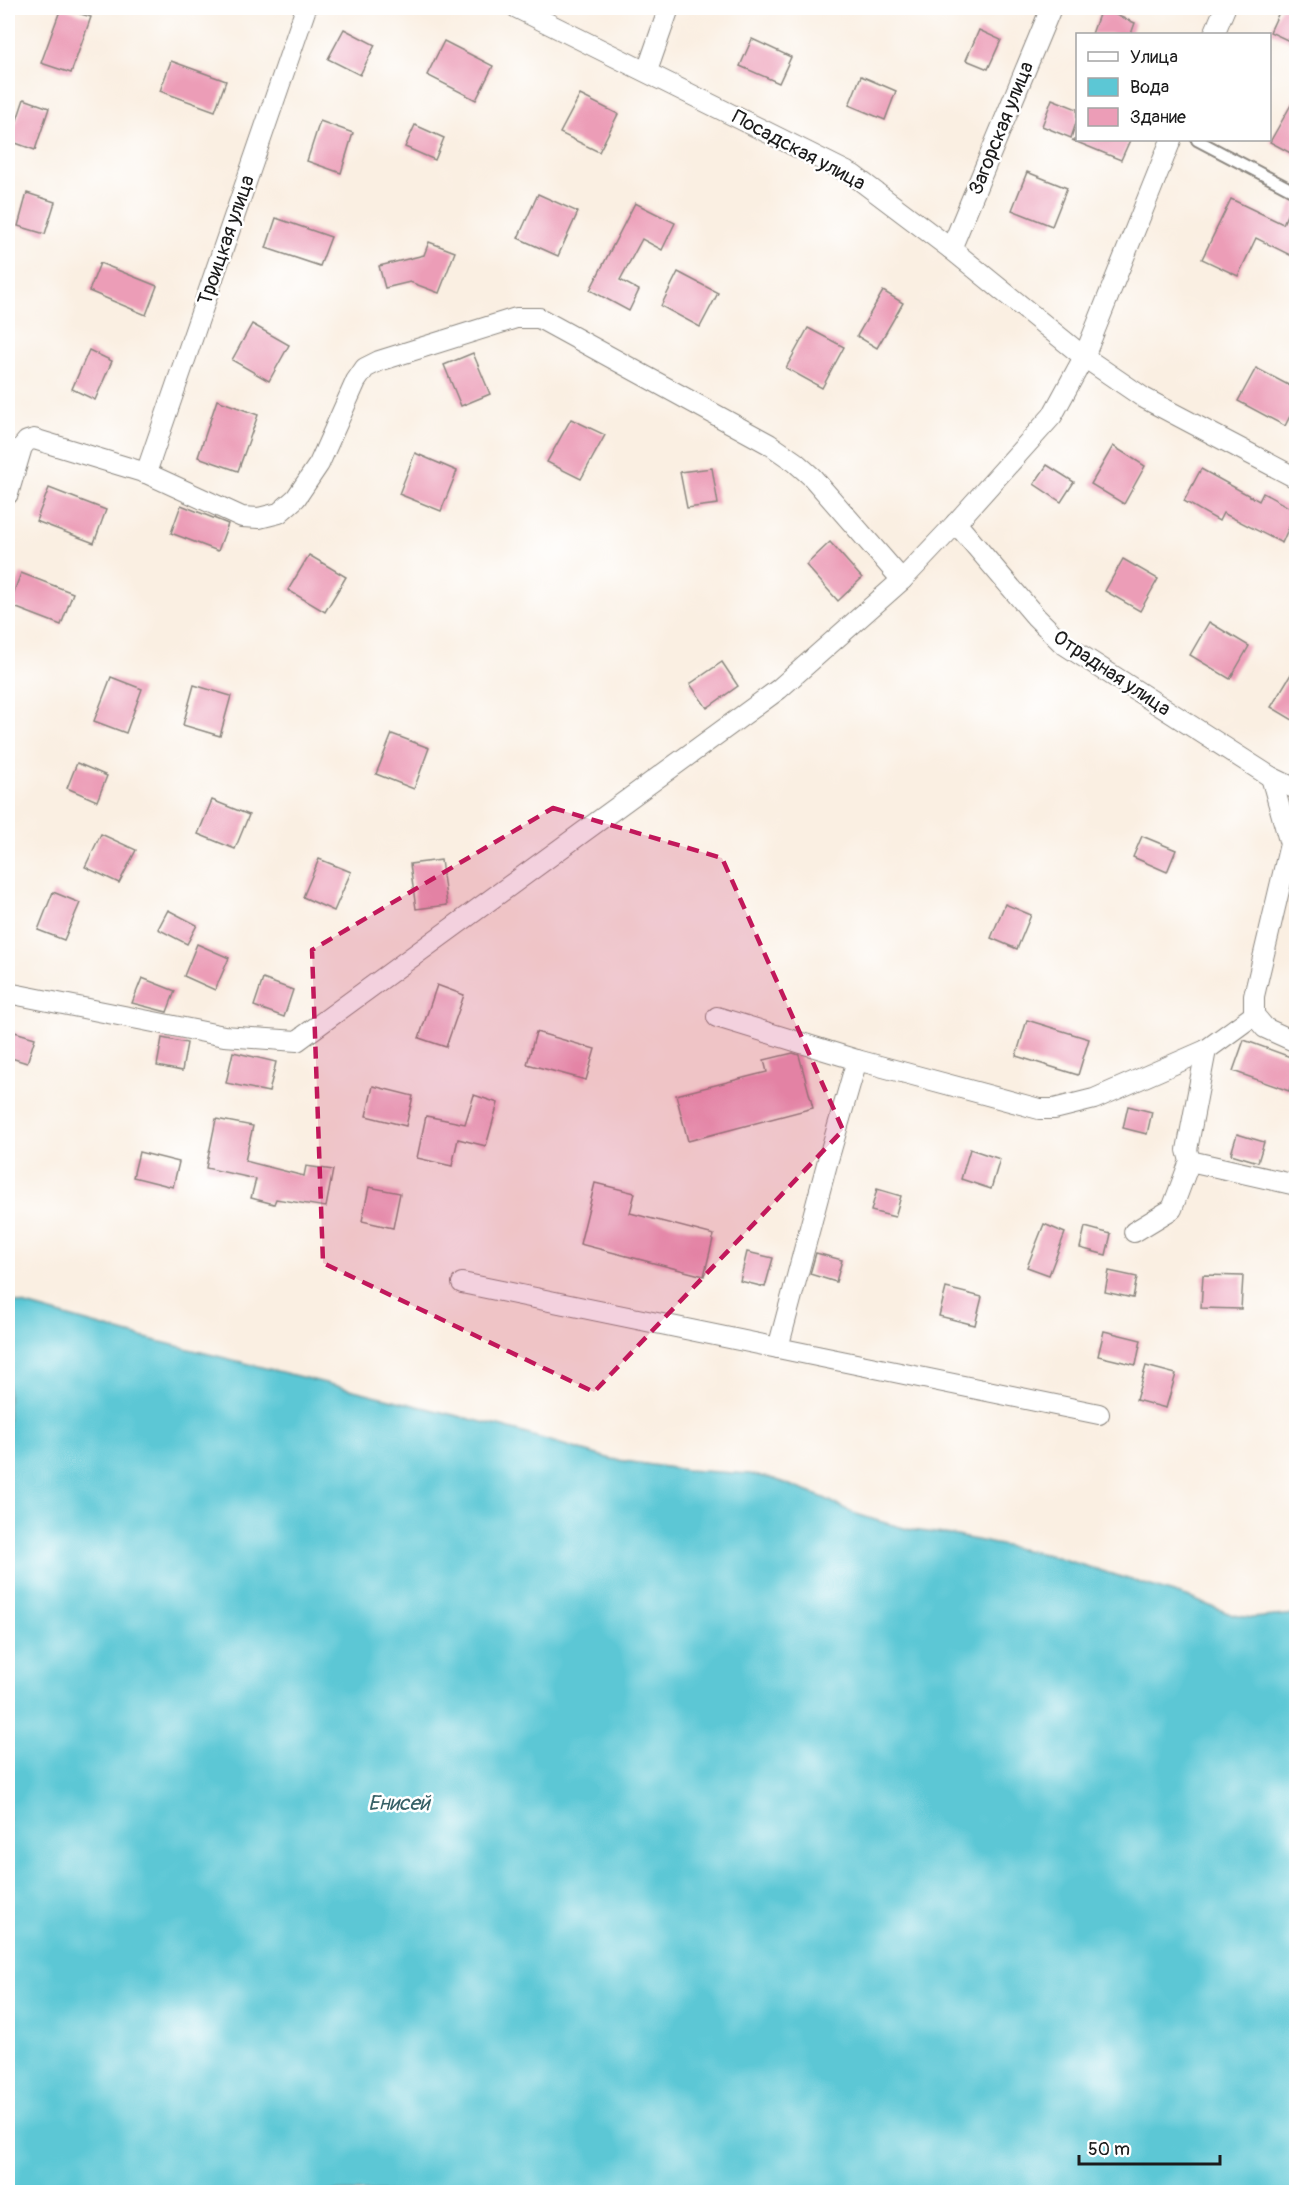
<svg xmlns="http://www.w3.org/2000/svg" width="1304" height="2200" font-family="Pangolin,sans-serif">
	<rect width="100%" height="100%" fill="#fff"/>
	<filter id="ink" filterUnits="userSpaceOnUse"><feTurbulence type="fractalNoise" baseFrequency=".0167" numOctaves="2"/><feDisplacementMap in="SourceGraphic" scale="12" xChannelSelector="R" yChannelSelector="G"/><feConvolveMatrix kernelMatrix="1 2 1 2 8 2 1 2 1" color-interpolation-filters="sRGB"/></filter>
	<filter id="wash" filterUnits="userSpaceOnUse"><feTurbulence type="fractalNoise" baseFrequency=".008" numOctaves="4" result="noise"/><feDisplacementMap in="SourceGraphic" scale="24" xChannelSelector="R" yChannelSelector="G"/><feGaussianBlur stdDeviation="1.35" result="paint"/><feColorMatrix in="noise" values="0 0 0 0 0 0 0 0 0 0 0 0 0 0 0 0 0 1.4 0 .05"/><feComposite in="paint" operator="in"/></filter>
	<g filter="url(#wash)">
		<rect width="100%" height="100%" fill="#faefe2"/>
		<!-- water -->
		<polygon fill="#5cc7d5" stroke="#3c7278" stroke-width="1.5" points="8,1300 133,1335 506,1428 611,1459 686,1470 750,1474 774,1479 824,1498 853,1513 875,1520 911,1530 952,1535 1053,1556 1190,1598 1233,1615 1252,1618 1296,1614 1296,2192 8,2192"/>
		<g id="blocks">
			<!-- building -->
			<g fill="#ec9db7">
				<polygon points="61,8 91,17 71,73 41,63"/>
				<polygon points="1281,8 1296,8 1296,44 1270,32"/>
				<polygon points="1101,9 1135,23 1131,34 1092,34"/>
				<polygon points="344,29 375,45 360,75 328,59"/>
				<polygon points="979,30 1001,40 988,69 966,60"/>
				<polygon points="752,39 791,57 779,83 740,66"/>
				<polygon points="444,41 493,66 476,100 427,75"/>
				<polygon points="171,61 226,81 215,111 160,91"/>
				<polygon points="861,76 896,91 885,120 849,105"/>
				<polygon points="580,95 618,114 599,152 560,133"/>
				<polygon points="1296,96 1296,156 1270,142"/>
				<polygon points="24,99 49,108 35,150 10,141"/>
				<polygon points="1052,99 1077,109 1077,120 1071,138 1042,126"/>
				<polygon points="320,121 353,133 341,173 307,161"/>
				<polygon points="415,125 444,138 435,160 405,147"/>
				<polygon points="1072,140 1130,140 1121,160"/>
				<polygon points="1027,172 1067,188 1052,226 1012,210"/>
				<polygon points="27,193 55,202 45,234 18,226"/>
				<polygon points="538,194 578,212 558,256 518,238"/>
				<polygon points="1231,199 1283,224 1294,199 1296,199 1296,258 1256,238 1238,276 1202,259"/>
				<polygon points="635,203 675,223 662,250 642,239 620,280 639,290 629,311 590,290"/>
				<polygon points="276,218 331,237 320,266 266,248"/>
				<polygon points="429,242 455,252 439,293 410,282 385,288 379,266 424,255"/>
				<polygon points="100,263 157,286 146,315 89,291"/>
				<polygon points="678,272 718,293 700,327 661,306"/>
				<polygon points="883,291 903,303 877,348 857,336"/>
				<polygon points="252,324 289,345 269,381 232,360"/>
				<polygon points="808,328 844,347 822,388 786,368"/>
				<polygon points="89,350 112,361 95,400 72,389"/>
				<polygon points="473,353 490,394 461,406 444,365"/>
				<polygon points="1256,368 1296,389 1296,404 1285,426 1238,401"/>
				<polygon points="217,400 258,415 238,471 198,457"/>
				<polygon points="571,419 605,435 581,479 547,462"/>
				<polygon points="1113,446 1145,466 1124,504 1091,484"/>
				<polygon points="415,453 457,471 441,511 399,494"/>
				<polygon points="1047,465 1074,482 1061,502 1034,484"/>
				<polygon points="712,468 718,504 687,508 680,472"/>
				<polygon points="1201,469 1259,501 1263,493 1296,511 1282,543 1223,513 1219,521 1184,501"/>
				<polygon points="49,488 106,510 94,543 36,521"/>
				<polygon points="181,505 228,524 218,551 171,533"/>
				<polygon points="830,542 862,578 838,601 806,565"/>
				<polygon points="309,555 346,577 325,612 288,590"/>
				<polygon points="1123,559 1158,579 1140,611 1105,591"/>
				<polygon points="21,573 73,593 61,625 9,605"/>
				<polygon points="1209,622 1249,646 1230,679 1190,655"/>
				<polygon points="722,662 738,686 707,708 690,684"/>
				<polygon points="1296,666 1296,722 1271,707"/>
				<polygon points="111,677 142,689 126,733 94,721"/>
				<polygon points="194,685 231,696 220,736 183,725"/>
				<polygon points="392,734 429,748 414,789 376,774"/>
				<polygon points="77,763 107,776 97,801 67,788"/>
				<polygon points="212,800 249,815 235,849 198,834"/>
				<polygon points="101,834 136,850 119,883 85,867"/>
				<polygon points="1142,836 1176,850 1167,872 1133,857"/>
				<polygon points="319,859 351,872 334,911 303,897"/>
				<polygon points="441,860 447,905 416,909 410,864"/>
				<polygon points="53,892 80,903 64,940 38,930"/>
				<polygon points="1005,904 1031,915 1017,949 991,938"/>
				<polygon points="168,910 197,925 187,944 158,929"/>
				<polygon points="197,944 229,958 215,990 184,976"/>
				<polygon points="142,978 175,991 167,1012 132,1003"/>
				<polygon points="263,979 293,990 284,1017 254,1006"/>
				<polygon points="437,985 464,995 446,1047 419,1038"/>
				<polygon points="1027,1020 1089,1039 1078,1075 1016,1056"/>
				<polygon points="8,1030 35,1038 27,1063 8,1057"/>
				<polygon points="536,1032 595,1049 586,1080 527,1064"/>
				<polygon points="162,1038 187,1043 182,1071 157,1066"/>
				<polygon points="1244,1040 1296,1059 1296,1069 1289,1091 1233,1071"/>
				<polygon points="233,1052 276,1062 269,1092 226,1083"/>
				<polygon points="793,1053 799,1055 813,1108 688,1141 676,1095 767,1072 764,1060"/>
				<polygon points="373,1086 413,1096 406,1126 366,1116"/>
				<polygon points="474,1095 498,1103 486,1146 458,1139 452,1166 417,1158 426,1116 465,1124"/>
				<polygon points="1128,1106 1152,1112 1147,1134 1123,1128"/>
				<polygon points="216,1119 253,1126 245,1161 304,1176 306,1166 333,1170 326,1207 276,1199 274,1204 251,1198 256,1179 206,1168"/>
				<polygon points="1237,1134 1264,1142 1258,1162 1231,1154"/>
				<polygon points="970,1149 1000,1159 991,1189 961,1179"/>
				<polygon points="139,1152 179,1162 173,1187 133,1177"/>
				<polygon points="595,1183 635,1193 630,1213 714,1235 704,1276 580,1244"/>
				<polygon points="369,1187 400,1193 393,1228 362,1221"/>
				<polygon points="877,1189 901,1196 895,1217 871,1211"/>
				<polygon points="1044,1224 1065,1233 1049,1275 1027,1267"/>
				<polygon points="1085,1227 1111,1234 1106,1255 1080,1248"/>
				<polygon points="747,1252 773,1258 765,1287 740,1281"/>
				<polygon points="816,1253 842,1260 836,1282 810,1274"/>
				<polygon points="1109,1271 1137,1277 1133,1298 1105,1292"/>
				<polygon points="1203,1275 1243,1276 1241,1309 1201,1308"/>
				<polygon points="946,1288 982,1297 975,1325 939,1316"/>
				<polygon points="1104,1331 1141,1340 1136,1365 1098,1356"/>
				<polygon points="1146,1366 1176,1374 1166,1408 1136,1400"/>
			</g>
		</g>
	</g>
	<g filter="url(#ink)">
		<use href="#blocks" fill-opacity="0" stroke="#8b867f" stroke-width="1.5"/>
		<g fill="none" stroke-linecap="round" stroke-linejoin="round">
			<!-- lane casing -->
			<g stroke="#8b867f" stroke-width="14">
				<polyline id="lane" points="1197,140 1296,192"/>
			</g>
			<!-- street casing -->
			<g stroke="#8b867f" stroke-width="22">
				<g id="street">
					<polyline points="517,8 853,175 951,249 1084,357 1144,398 1296,478"/>
					<polyline points="1214,34 1225,8"/>
					<polyline points="647,71 669,8"/>
					<polyline points="951,249 1051,8"/>
					<polyline points="146,473 306,8"/>
					<polyline points="8,494 22,447 27,441 34,439 146,473 242,517 259,518 279,513 296,498 319,464 356,381 365,368 379,361 516,318 539,318 769,444 795,462 812,477 902,580 956,523 1052,416 1084,357 1171,140"/>
					<polyline points="956,523 1036,617 1062,643 1271,777 1296,789"/>
					<polyline points="1271,777 1290,844 1254,996 1254,1015 1265,1028 1296,1042"/>
					<polyline points="8,993 224,1036 297,1041 779,689 902,580"/>
					<polyline points="717,1017 857,1060"/>
					<polyline points="1190,1161 1296,1185"/>
					<polyline points="1134,1232 1172,1209 1190,1161 1187,1150 1206,1050"/>
					<polyline points="462,1283 778,1348"/>
					<polyline points="1099,1414 778,1348 828,1160 857,1060 1039,1109 1054,1109 1094,1099 1206,1050 1254,1015"/>
				</g>
			</g>
			<!-- lane -->
			<use href="#lane" stroke="#fff" stroke-width="10"/>
			<!-- street -->
			<use href="#street" stroke="#fff" stroke-width="20"/>
		</g>
	</g>
	<!-- marked area -->
	<path fill="#c2185b" fill-opacity="0.2" stroke="#c2185b" stroke-width="4.5" stroke-dasharray="12 8" stroke-linejoin="round" d="M553 808 722 858 843 1130 594 1392 323 1263 312 950Z"/>
	<g text-anchor="middle" dominant-baseline="central" stroke-width="5" stroke-linejoin="round" paint-order="stroke">
		<!-- street labels -->
		<g font-size="20" fill="#1c1c1c" stroke="#fff">
			<text transform="translate(1001 128) rotate(-68)">Загорская улица</text>
			<text transform="translate(799 150) rotate(28)">Посадская улица</text>
			<text transform="translate(226 240) rotate(-71)">Троицкая улица</text>
			<text transform="translate(1112 673) rotate(34)">Отрадная улица</text>
		</g>
		<!-- water labels -->
		<g font-size="21" font-style="italic" fill="#366066" stroke="#fff">
			<text x="399" y="1803">Енисей</text>
		</g>
	</g>
	<!-- margin -->
	<rect width="1304" height="2200" fill="none" stroke="#fff" stroke-width="30"/>
	<!-- legend -->
	<rect x="1076" y="33" width="195" height="108" fill="#ffffff" stroke="#a4a4a4" stroke-width="1.5"/>
	<rect x="1088" y="52" width="30" height="9" fill="#ffffff" stroke="#a4a4a4" stroke-width="1.5"/>
	<text x="1130" y="63" font-size="18" fill="#1c1c1c">Улица</text>
	<rect x="1088" y="78" width="30" height="18" fill="#5cc7d5" stroke="#a4a4a4" stroke-width="1.5"/>
	<text x="1130" y="93" font-size="18" fill="#1c1c1c">Вода</text>
	<rect x="1088" y="108" width="30" height="18" fill="#ec9db7" stroke="#a4a4a4" stroke-width="1.5"/>
	<text x="1130" y="123" font-size="18" fill="#1c1c1c">Здание</text>
	<!-- scale -->
	<path d="M1079 2155v9h141v-9" fill="none" stroke="#1c1c1c" stroke-width="3"/>
	<text x="1088" y="2155" font-size="18" fill="#1c1c1c" stroke="#ffffff" stroke-width="4.5" paint-order="stroke">50 m</text>
</svg>
